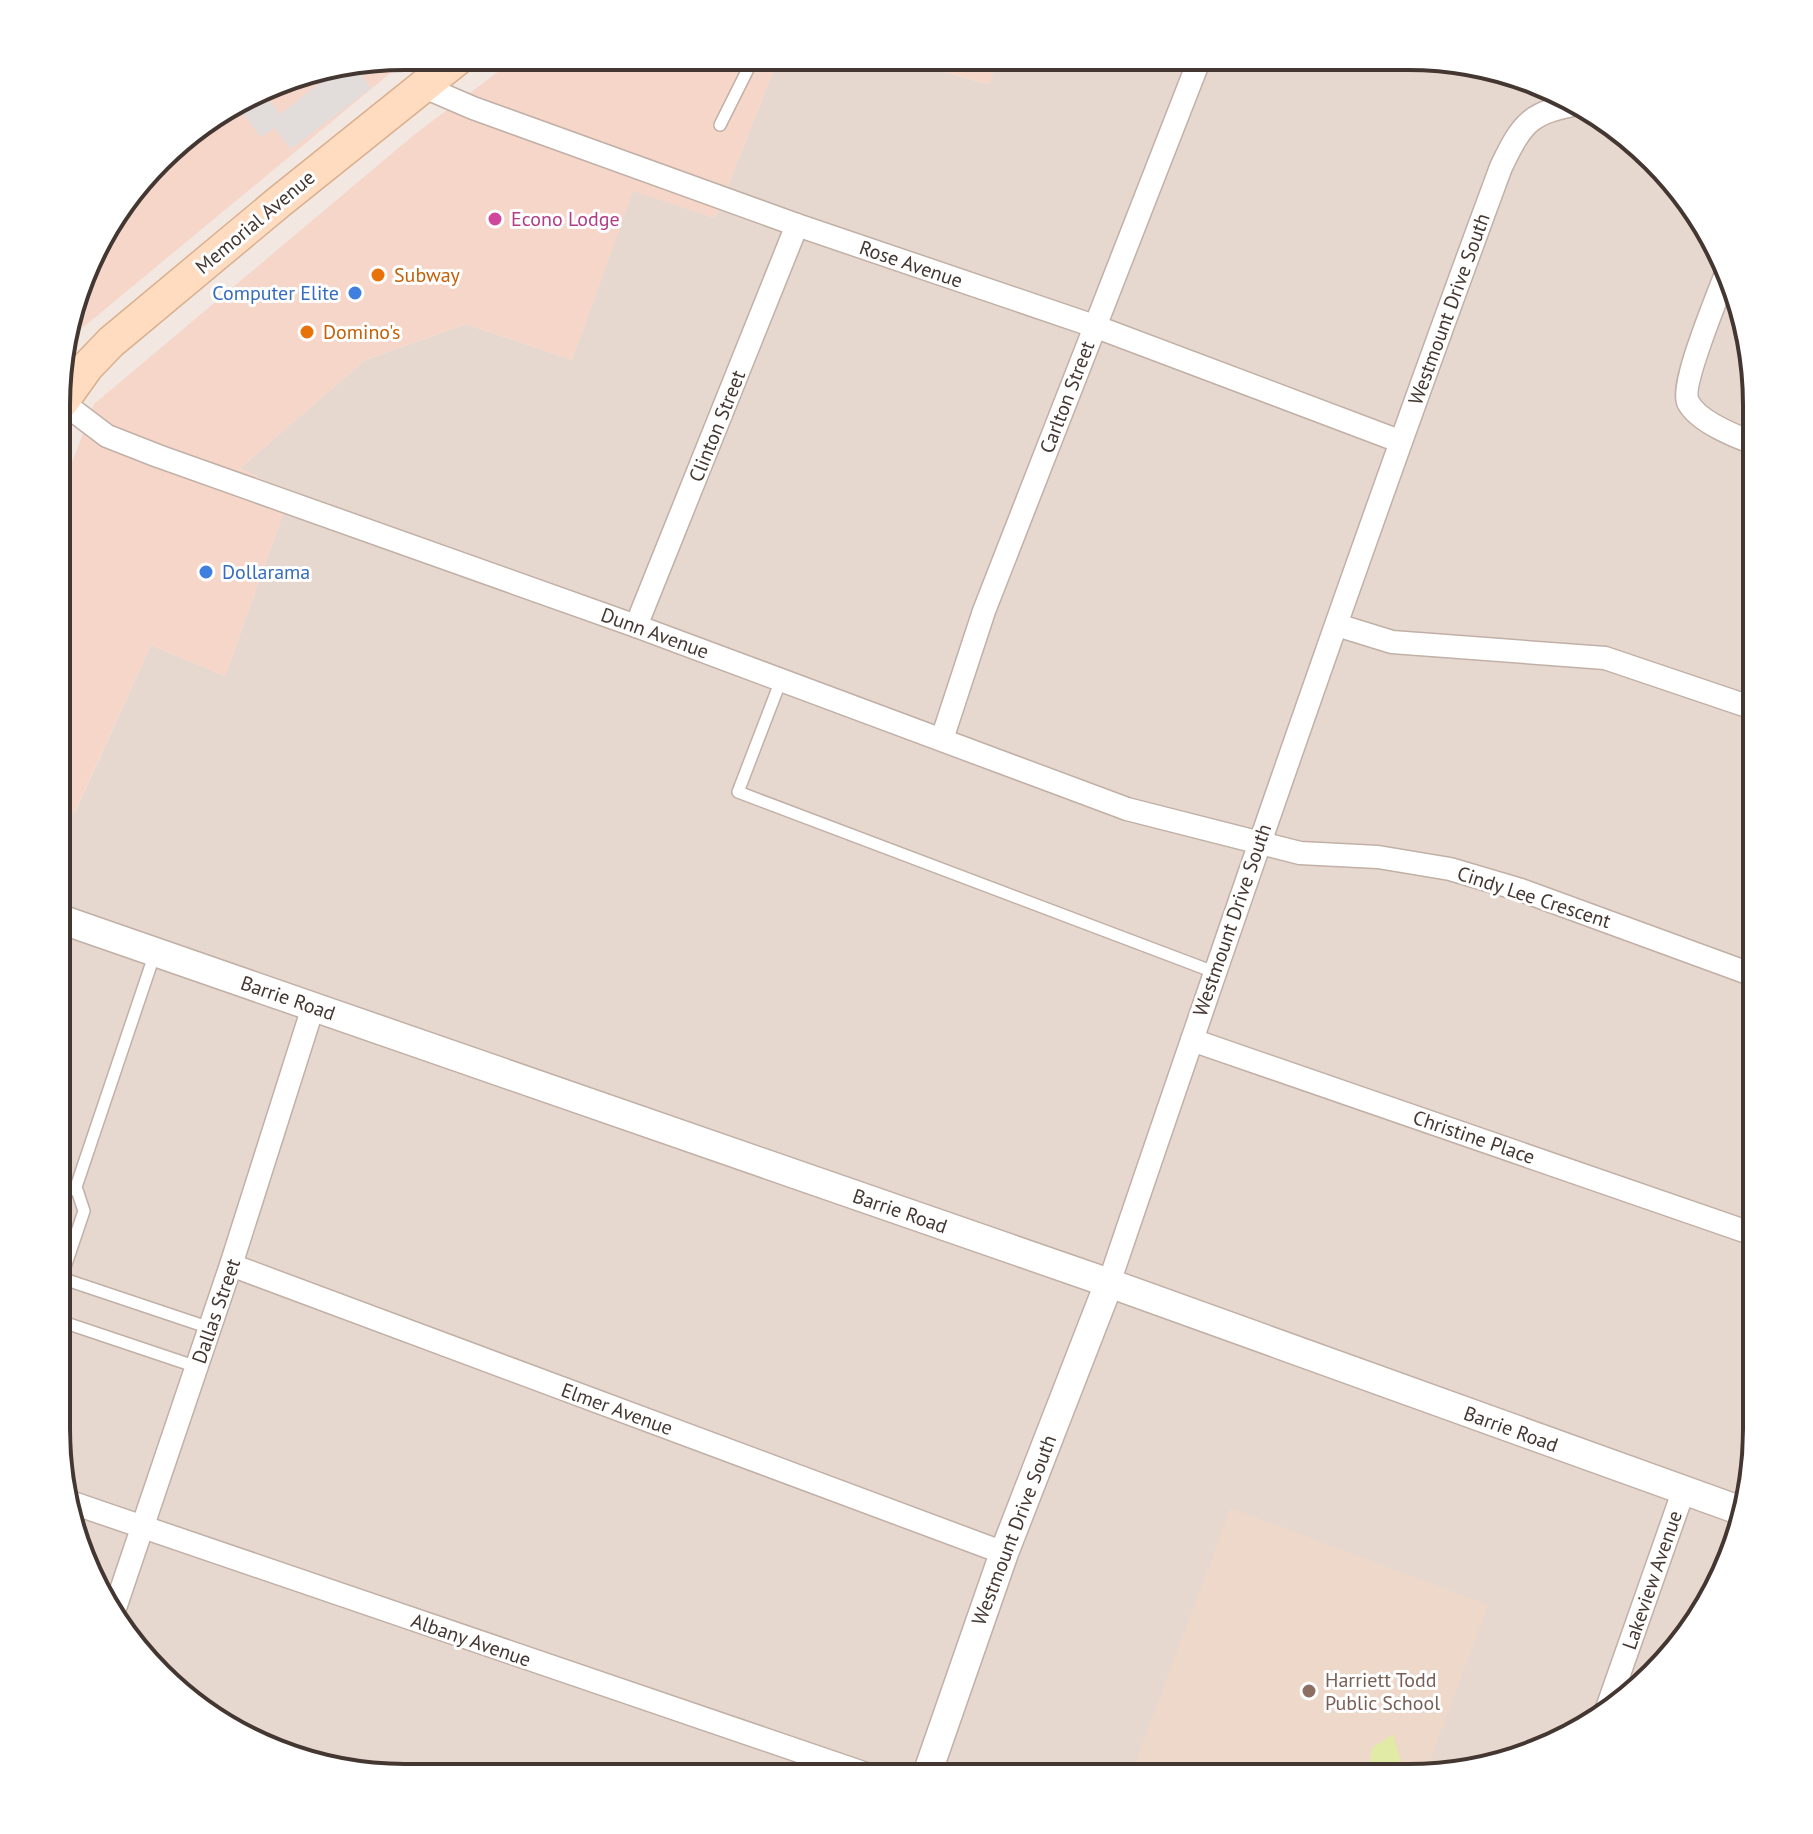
<svg xmlns="http://www.w3.org/2000/svg" width="1813" height="1834" font-family="'PT Sans',sans-serif">
	<rect width="100%" height="100%" fill="#f2e8e1"/>
	<!-- residential -->
	<polygon fill="#e7d8cf" points="779,57 888,57 988,84 999,58 1453,59 1582,102 1685,193 1738,292 1756,382 1756,1452 1711,1603 1620,1706 1521,1759 1431,1777 382,1777 231,1732 128,1641 75,1542 57,1452 60,808 75,812 151,645 225,676 290,494 240,468 365,360 466,324 572,360 633,190 715,218"/>
	<!-- commercial -->
	<g fill="#f7d6ca">
		<polygon points="411,56 63,344 63,337 103,230 175,142 292,75"/>
		<polygon points="519,56 779,57 715,218 633,191 572,360 466,324 365,360 240,468 290,494 225,676 151,645 74,813 60,808 62,489 94,404 415,134"/>
		<polygon points="888,57 999,58 989,84"/>
	</g>
	<!-- education -->
	<polygon fill="#edd8ca" points="1231,1508 1488,1605 1424,1777 1130,1777"/>
	<!-- green -->
	<polygon fill="#e1eba6" points="1393,1734 1402,1766 1396,1777 1353,1777 1370,1761 1372,1748"/>
	<!-- parking -->
	<polygon fill="#e2dddb" points="353,65 371,88 291,149 274,128 261,137 237,106 263,92 280,114 342,66"/>
	<g fill="none" stroke-linecap="round" stroke-linejoin="round">
		<!-- service casing -->
		<g stroke="#c1b0a6" stroke-width="14">
			<g id="service">
				<polyline points="720,125 749,67 749,57"/>
				<polyline points="781,680 738,792 1214,972"/>
				<polyline points="58,1197 76,1187"/>
				<polyline points="58,1277 210,1328"/>
				<polyline points="61,1279 84,1211 76,1187 155,953"/>
				<polyline points="57,1320 197,1367"/>
			</g>
		</g>
		<!-- minor casing -->
		<g stroke="#c1b0a6" stroke-width="25">
			<g id="minor">
				<polyline points="422,86 473,108 797,225 1094,326 1399,441"/>
				<path d="M1727 271C1719 293 1680 385 1688 402 1698 422 1737 437 1756 444"/>
				<polyline points="62,402 107,436 158,456 636,626 1127,809 1300,853 1378,857 1450,869 1521,890 1756,976"/>
				<polyline points="1337,625 1392,642 1605,658 1756,709"/>
				<polyline points="636,626 797,225"/>
				<polyline points="942,739 984,611 1200,58"/>
				<polyline points="1192,1040 1756,1235"/>
				<polyline points="231,1265 1004,1553"/>
				<path d="M1109 1283C1236 910 1364 537 1501 167 1524 119 1531 113 1582 103"/>
				<polyline points="67,1501 875,1777"/>
				<polyline points="113,1614 231,1265 313,1007"/>
				<polyline points="1605,1714 1683,1492"/>
			</g>
		</g>
		<!-- tertiary casing -->
		<g stroke="#c1b0a6" stroke-width="31">
			<g id="tertiary">
				<polyline points="60,919 1109,1283 1739,1510"/>
				<polyline points="926,1777 1004,1553 1109,1283"/>
			</g>
		</g>
		<!-- secondary casing -->
		<g stroke="#d9af8f" stroke-width="35">
			<polyline id="secondary" points="62,402 87,367 111,342 279,202 461,56"/>
		</g>
		<!-- service -->
		<use href="#service" stroke="#fff" stroke-width="11"/>
		<!-- minor -->
		<use href="#minor" stroke="#fff" stroke-width="22"/>
		<!-- tertiary -->
		<use href="#tertiary" stroke="#fff" stroke-width="28"/>
		<!-- secondary -->
		<use href="#secondary" stroke="#ffdcbf" stroke-width="32"/>
	</g>
	<!-- markers -->
	<circle fill="#d1479c" stroke="#fff" stroke-width="3" cx="495" cy="219" r="8"/>
	<g fill="#e8710a" stroke="#fff" stroke-width="3">
		<circle cx="378" cy="275" r="8"/>
		<circle cx="307" cy="332" r="8"/>
	</g>
	<g fill="#3f7fe0" stroke="#fff" stroke-width="3">
		<circle cx="355" cy="293" r="8"/>
		<circle cx="206" cy="572" r="8"/>
	</g>
	<circle fill="#8d6e63" stroke="#fff" stroke-width="3" cx="1309" cy="1691" r="8"/>
	<g text-anchor="middle" dominant-baseline="central" stroke-width="6" stroke-linejoin="round" paint-order="stroke">
		<!-- hotel labels -->
		<g font-size="20" fill="#b23c85" stroke="#fff" text-anchor="start">
			<text x="511" y="219">Econo Lodge</text>
		</g>
		<!-- street labels -->
		<g font-size="20" fill="#443732" stroke="#fff">
			<text transform="translate(255 222) rotate(-40)">Memorial Avenue</text>
			<text transform="translate(911 264) rotate(19)">Rose Avenue</text>
			<text transform="translate(1449 309) rotate(-70)">Westmount Drive South</text>
			<text transform="translate(1067 397) rotate(-69)">Carlton Street</text>
			<text transform="translate(717 426) rotate(-68)">Clinton Street</text>
			<text transform="translate(655 633) rotate(20)">Dunn Avenue</text>
			<text transform="translate(1534 897) rotate(18)">Cindy Lee Crescent</text>
			<text transform="translate(1232 920) rotate(-71)">Westmount Drive South</text>
			<text transform="translate(288 998) rotate(19)">Barrie Road</text>
			<text transform="translate(1474 1137) rotate(19)">Christine Place</text>
			<text transform="translate(900 1211) rotate(19)">Barrie Road</text>
			<text transform="translate(216 1311) rotate(-71)">Dallas Street</text>
			<text transform="translate(617 1409) rotate(20)">Elmer Avenue</text>
			<text transform="translate(1511 1429) rotate(20)">Barrie Road</text>
			<text transform="translate(1014 1530) rotate(-69)">Westmount Drive South</text>
			<text transform="translate(1652 1580) rotate(-71)">Lakeview Avenue</text>
			<text transform="translate(471 1640) rotate(19)">Albany Avenue</text>
		</g>
		<!-- food labels -->
		<g font-size="20" fill="#c56008" stroke="#fff" text-anchor="start">
			<text x="394" y="275">Subway</text>
			<text x="323" y="332">Domino's</text>
		</g>
		<!-- shop labels -->
		<g font-size="20" fill="#366cbe" stroke="#fff" text-anchor="end">
			<text x="339" y="293">Computer Elite</text>
			<text x="222" y="572" text-anchor="start">Dollarama</text>
		</g>
		<!-- education labels -->
		<g font-size="20" fill="#785e54" stroke="#fff" text-anchor="start">
			<text x="1325" y="1680">Harriett Todd<tspan x="1325" dy="23">Public School</tspan></text>
		</g>
	</g>
	<!-- crop -->
	<path d="M0 0H1813V1834H0ZM405 70H1408A335 335 0 0 1 1743 405V1429A335 335 0 0 1 1408 1764H405A335 335 0 0 1 70 1429V405A335 335 0 0 1 405 70Z" fill="#fff" fill-rule="evenodd"/>
	<path fill="none" stroke="#443732" stroke-width="4" d="M405 70H1408A335 335 0 0 1 1743 405V1429A335 335 0 0 1 1408 1764H405A335 335 0 0 1 70 1429V405A335 335 0 0 1 405 70Z"/>
</svg>
